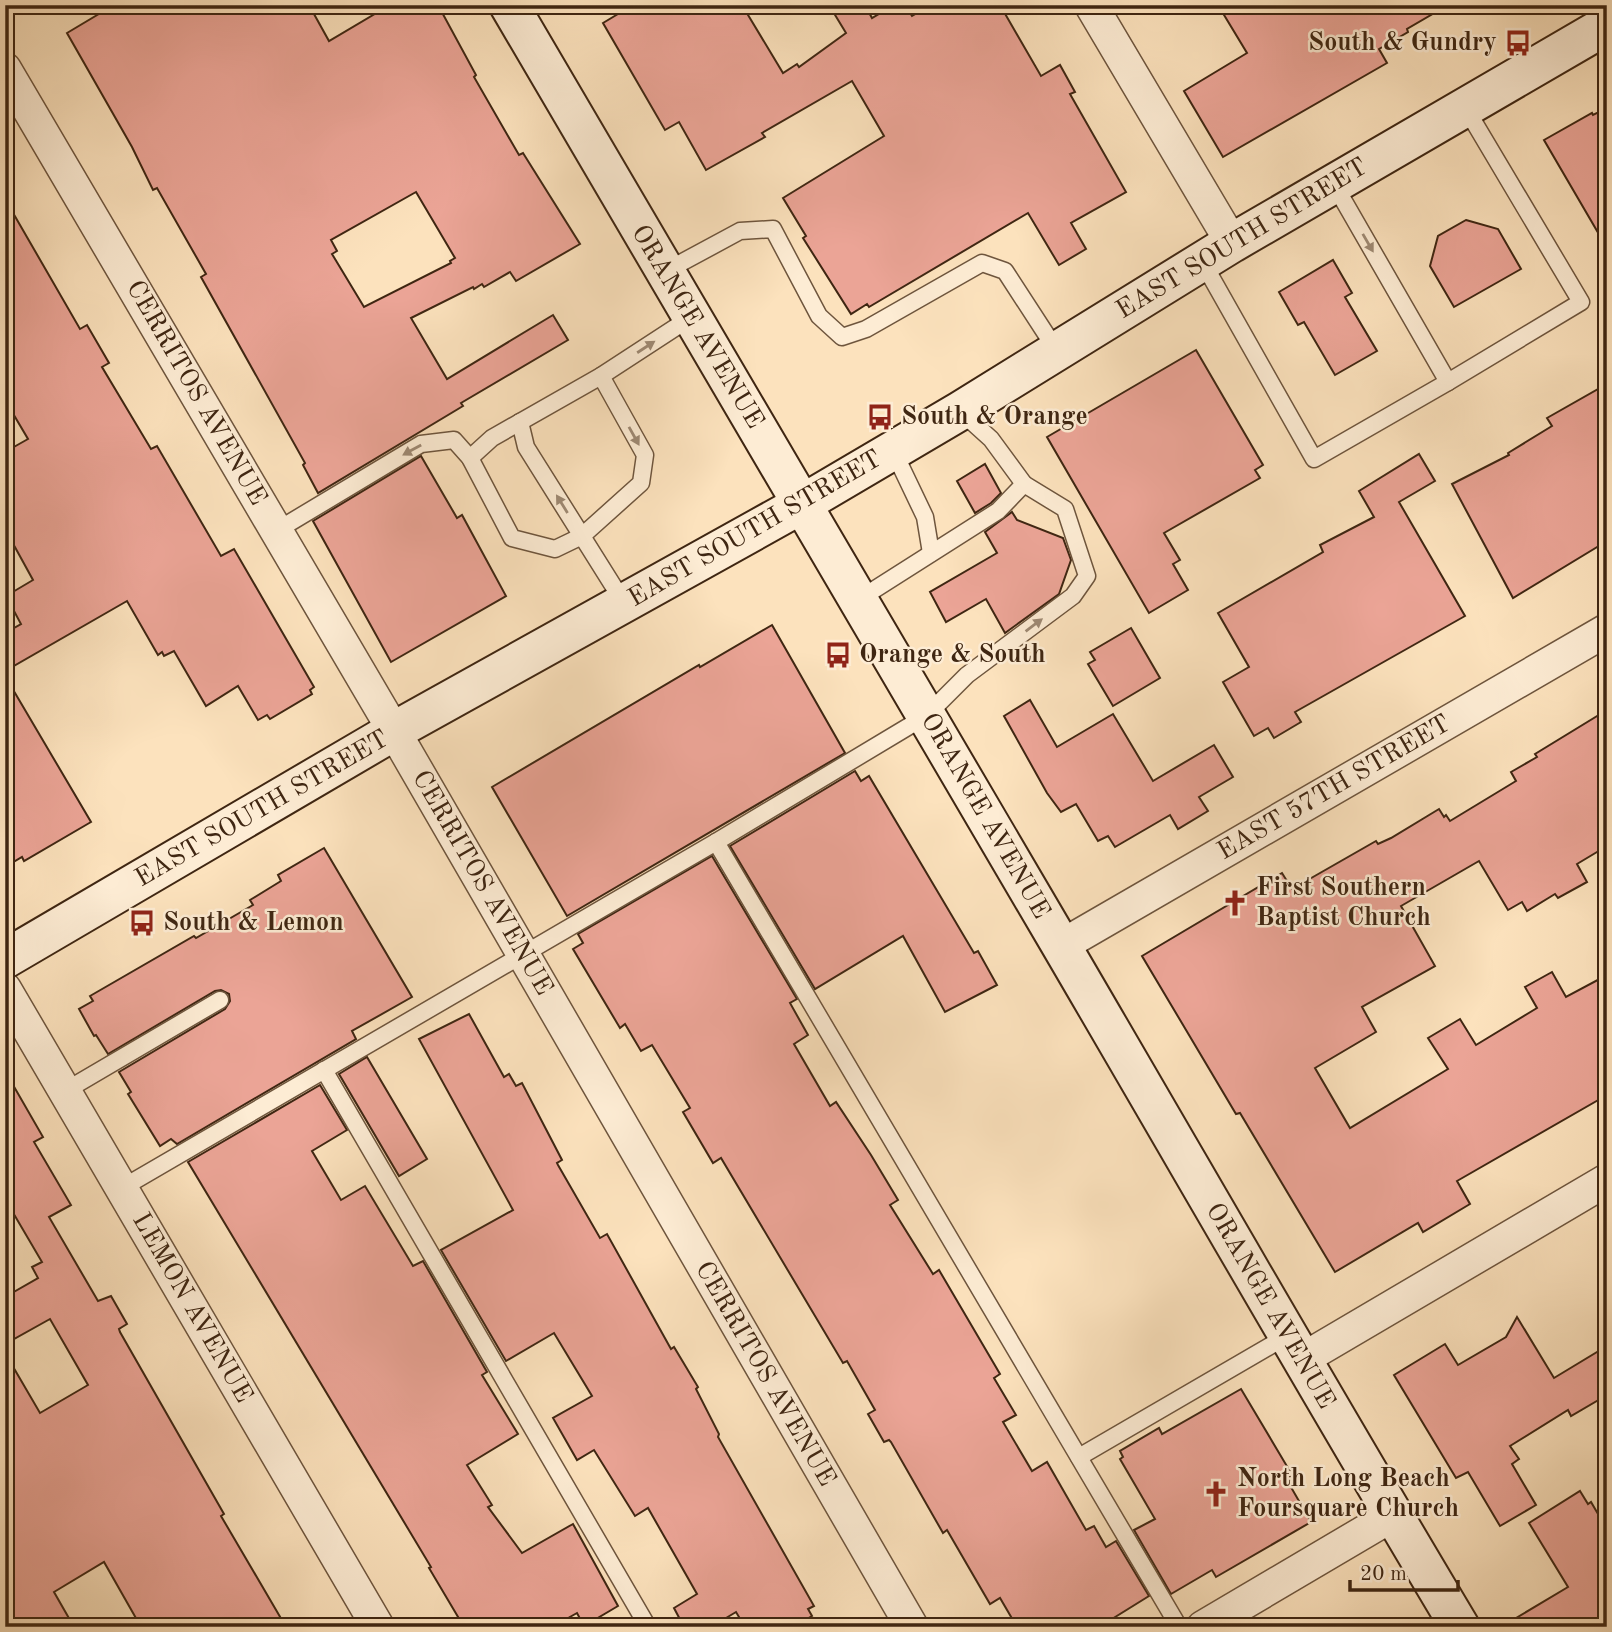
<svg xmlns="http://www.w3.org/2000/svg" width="1612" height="1632" font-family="'Old Standard TT',serif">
	<rect width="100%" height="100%" fill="#fce2bd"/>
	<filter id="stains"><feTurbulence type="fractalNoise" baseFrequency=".00286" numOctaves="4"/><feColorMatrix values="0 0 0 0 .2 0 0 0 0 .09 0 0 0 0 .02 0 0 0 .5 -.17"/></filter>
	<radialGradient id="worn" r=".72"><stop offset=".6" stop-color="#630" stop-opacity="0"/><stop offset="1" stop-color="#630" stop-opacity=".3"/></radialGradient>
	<!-- building -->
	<g fill="#eba496" stroke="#3f2612" stroke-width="2" fill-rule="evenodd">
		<path d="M114 5H309L329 41 390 5H438L476 75 474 77 519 155 523 153 580 244 516 281 510 272 484 287 482 284 474 289 473 287 411 318 447 379 553 315 568 340 461 403 463 406 318 493 303 465 305 463 201 277 206 274 157 188 153 190 132 147 67 33ZM416 192 455 258 450 261 451 263 364 307 332 254 337 251 331 240Z"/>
		<polygon points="633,5 742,5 783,73 797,64 799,67 846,33 829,5 865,5 872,18 894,5 905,5 912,16 931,5 1000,5 1041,76 1060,65 1075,92 1070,94 1126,192 1071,223 1086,249 1059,265 1028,213 869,307 867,304 851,314 803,238 806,236 783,198 884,136 852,81 762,133 765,137 706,170 679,122 665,130 603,23"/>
		<polygon points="1218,5 1448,5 1407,29 1408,32 1379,49 1387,63 1223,157 1184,91 1247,53"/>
		<polygon points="1607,108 1607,248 1544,140 1592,113 1593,115"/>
		<polygon points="5,199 80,329 87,325 109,363 102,367 151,449 157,446 221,556 234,549 314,687 310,690 312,694 270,719 267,715 258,720 238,686 206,706 174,651 164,656 162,652 158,655 127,601 5,671 5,633 21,624 6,596 33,580 5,529 5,452 28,439 5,400"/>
		<polygon points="1466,220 1498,229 1521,269 1454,307 1430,266 1438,236"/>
		<polygon points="1333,260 1352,293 1345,297 1377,351 1335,375 1304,322 1298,325 1279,292"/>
		<polygon points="1196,350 1263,465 1255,470 1260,478 1164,533 1180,560 1173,564 1188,590 1149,613 1047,437"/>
		<polygon points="1607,384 1607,541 1513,598 1452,484 1509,455 1508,453 1552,426 1547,418"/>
		<polygon points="1419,454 1435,481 1399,502 1465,616 1295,712 1301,722 1274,738 1268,728 1254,736 1223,682 1249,667 1218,613 1323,552 1320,545 1374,517 1359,491"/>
		<polygon points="421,456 457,518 462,515 506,596 391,662 313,521"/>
		<polygon points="985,464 1001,493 991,503 975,513 957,481"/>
		<polygon points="1012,512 1017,520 1063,538 1071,560 1059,594 1005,633 986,599 946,622 930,592 997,553 985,532"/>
		<polygon points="772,625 845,753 567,916 492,787 699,665 700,667"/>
		<polygon points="1131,628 1160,678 1113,706 1088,664 1095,660 1090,652"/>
		<polygon points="5,676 91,822 24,861 22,857 5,867"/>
		<polygon points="1030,700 1057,747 1113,714 1153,781 1214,745 1233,777 1199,797 1208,811 1178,829 1170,815 1115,847 1108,836 1098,841 1076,804 1061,812 1047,793 1004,716"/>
		<polygon points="1607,710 1607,846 1577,864 1587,882 1558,898 1555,894 1527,911 1522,902 1508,910 1479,861 1401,906 1435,966 1362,1007 1376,1032 1315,1068 1350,1128 1448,1069 1428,1038 1460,1019 1476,1045 1537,1008 1525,987 1552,972 1566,997 1607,975 1607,1095 1457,1181 1470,1204 1423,1232 1418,1223 1335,1272 1240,1113 1236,1114 1142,956 1282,873 1292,889 1376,841 1378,844 1391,838 1439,809 1444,817 1446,815 1450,821 1516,781 1511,772 1537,757 1535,754"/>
		<polygon points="855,771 861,781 869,776 974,953 978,951 997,985 945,1012 903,936 815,989 730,846"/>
		<polygon points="324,848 412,997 352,1031 356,1039 177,1144 171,1139 160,1146 128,1094 131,1092 119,1072 225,1009 230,1001 229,994 221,990 215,991 108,1054 96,1035 94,1036 79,1009 93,1001 90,996 194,936 196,938 253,905 250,900 281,881 278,875"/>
		<polygon points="712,856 797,999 790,1003 808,1035 794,1044 830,1106 836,1102 871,1155 898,1200 890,1205 933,1274 939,1270 1000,1374 994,1378 1016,1415 1003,1422 1032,1471 1047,1462 1086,1530 1094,1526 1106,1547 1116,1541 1149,1596 1099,1627 1017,1627 1000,1598 990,1604 947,1530 943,1533 891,1442 889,1440 884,1442 868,1414 875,1410 847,1361 843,1363 721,1158 713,1163 683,1112 690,1108 652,1045 641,1051 625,1024 620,1028 573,949 583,943 578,934"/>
		<polygon points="469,1014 504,1077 509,1074 516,1086 522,1083 562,1160 557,1163 558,1165 600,1238 607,1234 671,1349 674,1347 698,1387 696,1389 719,1434 718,1437 814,1606 808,1609 812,1616 793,1627 745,1627 736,1612 711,1627 684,1627 674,1608 697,1594 648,1508 635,1516 594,1450 577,1460 553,1418 592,1396 554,1333 506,1361 441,1250 513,1210 419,1039"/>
		<polygon points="367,1057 427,1159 399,1176 339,1074"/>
		<polygon points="5,1071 43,1137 34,1142 71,1205 49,1217 98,1301 111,1296 127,1324 119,1329 120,1332 224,1514 221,1516 286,1627 141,1627 104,1562 54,1592 74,1627 5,1627 5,1353 40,1413 88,1385 50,1319 5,1344 5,1297 38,1278 32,1267 42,1262 5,1199"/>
		<polygon points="320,1085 347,1130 312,1151 341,1200 365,1186 413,1266 423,1261 487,1372 482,1375 518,1434 467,1465 492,1505 488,1507 522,1553 573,1524 618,1606 584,1626 577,1613 552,1627 464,1627 429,1568 431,1567 188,1162"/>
		<polygon points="1517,1317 1554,1378 1607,1346 1607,1395 1571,1416 1568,1410 1510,1446 1519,1459 1512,1464 1536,1505 1500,1526 1468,1472 1456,1478 1394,1375 1445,1344 1458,1365 1506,1337"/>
		<polygon points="1241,1389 1291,1473 1288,1482 1311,1522 1216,1577 1212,1570 1171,1594 1134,1530 1155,1519 1120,1459 1123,1457 1120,1451 1159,1428 1162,1434"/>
		<polygon points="1580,1491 1588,1504 1591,1502 1598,1514 1607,1509 1607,1627 1501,1627 1568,1587 1529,1523"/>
	</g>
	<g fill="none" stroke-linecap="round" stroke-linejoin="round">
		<!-- lane casing -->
		<g stroke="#6e553d" stroke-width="19">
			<g id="lane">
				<polyline points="1334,184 1448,382"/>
				<polyline points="1202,261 1314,459 1448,382 1581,302 1465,107"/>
				<polyline points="664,272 740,231 773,229 819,316 842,337 866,329 982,263 1005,271 1057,351"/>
				<polyline points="960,411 991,439 1024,484"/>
				<polyline points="520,422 526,447 624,603"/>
				<polyline points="893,450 925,517 931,553"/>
				<polyline points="470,458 492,438 601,376 690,318"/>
				<polyline points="276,531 421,444 454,440 470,458 512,538 555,549 582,536 641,483 645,455 601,376"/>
				<polyline points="716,842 1179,1627"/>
				<polyline points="324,1070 648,1627"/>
				<polyline points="65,1091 220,1000"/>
				<polyline points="122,1188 716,842 926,716 967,675 1073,596 1087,576 1065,509 1024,484 998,511 858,600"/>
				<polyline points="1079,1457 1287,1336"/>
			</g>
		</g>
		<!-- street casing -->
		<g stroke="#6e553d" stroke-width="35">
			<g id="street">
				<polyline points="1091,5 1232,243"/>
				<polyline points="5,69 394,731 912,1627"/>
				<polyline points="1061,946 1607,630"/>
				<polyline points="5,989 378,1627"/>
				<polyline points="1301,1360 1607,1180"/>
				<polyline points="1203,1627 1393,1515"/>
			</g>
		</g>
		<!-- secondary casing -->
		<g stroke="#3f2612" stroke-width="42">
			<g id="secondary">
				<path d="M509 5C690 319 876 630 1059 942 1193 1171 1324 1400 1460 1627"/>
				<polyline points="5,959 394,731 802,504 960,411 1232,243 1607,25"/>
			</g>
		</g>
		<!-- lane -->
		<use href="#lane" stroke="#fdecd4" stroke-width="16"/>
		<!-- street -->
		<use href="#street" stroke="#fdecd4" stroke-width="32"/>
		<!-- secondary -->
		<use href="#secondary" stroke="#fdecd4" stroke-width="38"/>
	</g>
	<!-- one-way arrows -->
	<defs><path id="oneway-solid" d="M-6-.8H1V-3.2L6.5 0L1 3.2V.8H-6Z" transform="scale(1.75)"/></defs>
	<g fill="#9e8973">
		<use href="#oneway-solid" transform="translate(1368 243) rotate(60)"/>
		<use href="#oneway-solid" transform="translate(646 347) rotate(-33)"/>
		<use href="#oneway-solid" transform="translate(634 436) rotate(61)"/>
		<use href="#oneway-solid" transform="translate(412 450) rotate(151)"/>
		<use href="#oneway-solid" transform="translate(562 504) rotate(-122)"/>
		<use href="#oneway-solid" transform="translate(1034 625) rotate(-37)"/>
	</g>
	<!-- icons -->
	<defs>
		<g id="bus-bare" transform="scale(2.1)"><path d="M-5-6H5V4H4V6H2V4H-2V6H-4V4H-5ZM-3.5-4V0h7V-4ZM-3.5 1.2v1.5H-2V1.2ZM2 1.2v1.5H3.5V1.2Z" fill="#8f2418" stroke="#fdecd4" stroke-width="2.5" paint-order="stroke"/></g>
		<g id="church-bare" transform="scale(2.1)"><path d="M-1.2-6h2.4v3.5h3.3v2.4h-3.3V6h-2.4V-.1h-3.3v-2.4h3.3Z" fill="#8f2418" stroke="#fdecd4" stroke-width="2.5" paint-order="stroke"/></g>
	</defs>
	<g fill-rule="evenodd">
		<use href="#bus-bare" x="1518" y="43"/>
		<use href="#bus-bare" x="880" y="417"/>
		<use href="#bus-bare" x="838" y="655"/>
		<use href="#church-bare" x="1235" y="903"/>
		<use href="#bus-bare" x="142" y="923"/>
		<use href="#church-bare" x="1216" y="1494"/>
	</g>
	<g text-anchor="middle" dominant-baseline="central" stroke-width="5" stroke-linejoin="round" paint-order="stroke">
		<!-- poi labels -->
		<g font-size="26" font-weight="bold" fill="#3f2612" stroke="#fdecd4" text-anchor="start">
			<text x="1497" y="43" text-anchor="end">South &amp; Gundry</text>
			<text x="901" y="417">South &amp; Orange</text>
			<text x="859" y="655">Orange &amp; South</text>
			<text x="1256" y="888">First Southern<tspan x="1256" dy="30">Baptist Church</tspan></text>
			<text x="163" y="923">South &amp; Lemon</text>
			<text x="1237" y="1479">North Long Beach<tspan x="1237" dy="30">Foursquare Church</tspan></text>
		</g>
		<!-- street labels -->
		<g font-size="26" fill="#3f2612" stroke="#fdecd4">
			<text transform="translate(1242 239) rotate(-31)">EAST SOUTH STREET</text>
			<text transform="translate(697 327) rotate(59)">ORANGE AVENUE</text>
			<text transform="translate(196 393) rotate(60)">CERRITOS AVENUE</text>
			<text transform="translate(755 529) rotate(-30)">EAST SOUTH STREET</text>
			<text transform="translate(1334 788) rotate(-30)">EAST 57TH STREET</text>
			<text transform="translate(262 809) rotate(-30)">EAST SOUTH STREET</text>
			<text transform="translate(985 816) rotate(60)">ORANGE AVENUE</text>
			<text transform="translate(482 883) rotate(60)">CERRITOS AVENUE</text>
			<text transform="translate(1270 1306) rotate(60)">ORANGE AVENUE</text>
			<text transform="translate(192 1308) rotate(60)">LEMON AVENUE</text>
			<text transform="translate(765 1374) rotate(60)">CERRITOS AVENUE</text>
		</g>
	</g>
	<!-- margin -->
	<rect width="1612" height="1632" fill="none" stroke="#fce2bd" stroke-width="28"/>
	<rect x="7" y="7" width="1598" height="1618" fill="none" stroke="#3f2612" stroke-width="3.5"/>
	<rect x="14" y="14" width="1584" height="1604" fill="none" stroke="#3f2612" stroke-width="2"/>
	<!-- scale -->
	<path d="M1350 1580v10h108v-10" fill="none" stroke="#3f2612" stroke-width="3.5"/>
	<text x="1360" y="1580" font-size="21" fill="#3f2612" stroke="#fdecd4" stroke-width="5" paint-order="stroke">20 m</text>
	<rect width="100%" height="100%" filter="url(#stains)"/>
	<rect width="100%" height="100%" fill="url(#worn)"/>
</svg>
